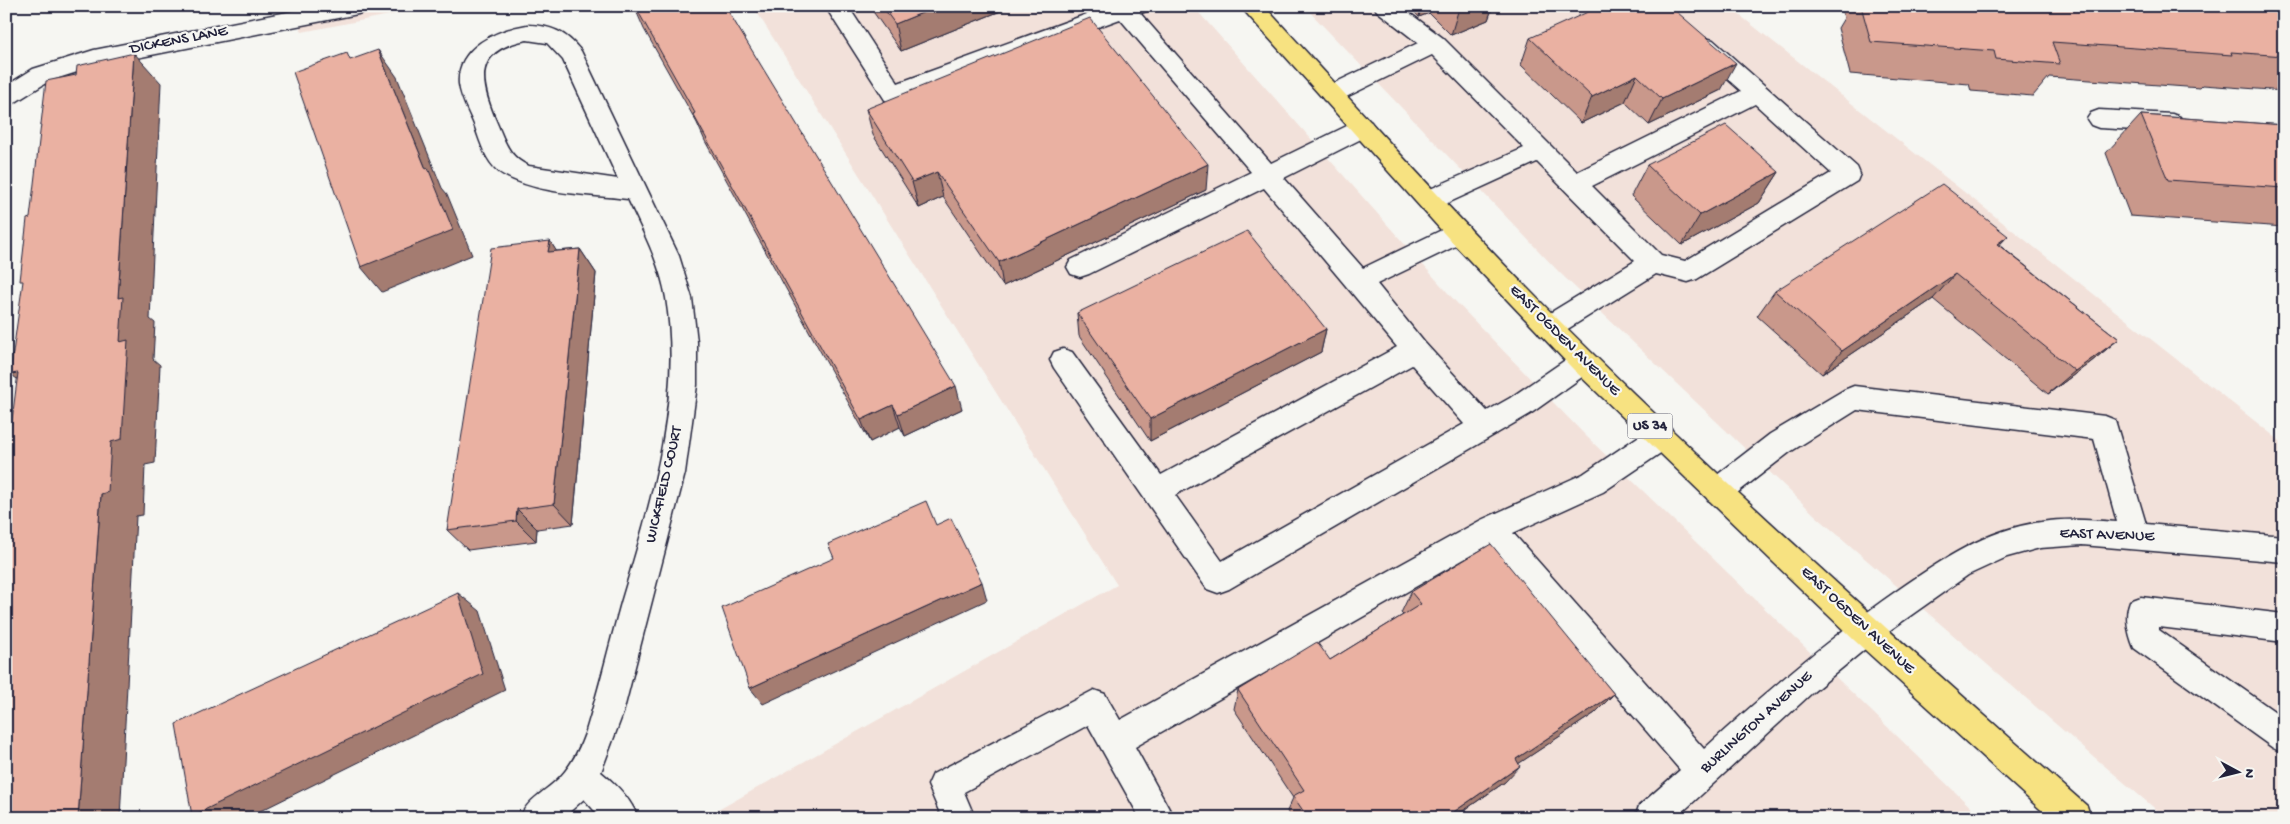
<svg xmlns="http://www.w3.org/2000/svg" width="2290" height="824" font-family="'Gochi Hand',sans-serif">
	<rect width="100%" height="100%" fill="#f6f6f2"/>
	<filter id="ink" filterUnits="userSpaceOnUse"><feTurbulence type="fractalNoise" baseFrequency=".02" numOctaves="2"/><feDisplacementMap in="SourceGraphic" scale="10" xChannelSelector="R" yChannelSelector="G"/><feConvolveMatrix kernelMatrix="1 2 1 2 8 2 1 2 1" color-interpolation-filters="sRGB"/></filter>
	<g filter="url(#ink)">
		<!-- built -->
		<g fill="#f2e1da">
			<polygon points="289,6 436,6 302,32"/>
			<polygon points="753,6 1193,6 1456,302 1585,435 1982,818 704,818 1117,585"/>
			<polygon points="1304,6 1728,6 2284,444 2284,818 2166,818 2080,745 1816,516 1560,273"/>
		</g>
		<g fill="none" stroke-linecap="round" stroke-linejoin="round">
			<!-- minor casing -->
			<g stroke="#22223b" stroke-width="3">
				<g id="minor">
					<polygon points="318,6 369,6 366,11 358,14 96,66 49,81 14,103 6,105 6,86 33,69 94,50"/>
					<path d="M825 6H848L898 83 1109 6H1150L1147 11 1140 13 1271 163 1355 122 1363 119 1371 122 1375 128 1371 134 1284 178 1363 268 1450 226 1459 223 1468 226 1472 233 1468 240 1377 284 1424 342 1487 411 1510 398 1574 354 1583 351 1592 354 1596 362 1592 370 1530 414 1494 435 1229 589 1218 593 1207 589 1054 368 1050 360 1054 352 1063 349 1072 352 1161 475 1397 347 1264 188 1089 274 1080 277 1071 274 1067 267 1071 260 1251 172 1120 19 893 102 885 100ZM1412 365 1464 424 1222 561 1175 495Z"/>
					<path d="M1374 6H1400L1443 38 1577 172 1741 91 1697 52 1694 46 1697 40 1705 38 1713 40 1857 167 1860 174 1857 181 1697 279 1688 282 1656 274 1558 335 1549 338 1540 335 1536 327 1540 319 1635 261 1537 162 1439 207 1430 209 1421 207 1418 200 1421 193 1524 148 1432 55 1340 100 1332 102 1324 100 1320 94 1324 88 1418 43 1377 11ZM1755 104 1831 173 1685 261 1661 255 1592 186Z"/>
					<path d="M527 25C551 25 566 32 581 51L679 256 692 298 697 342V385L685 473 623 713 601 772C617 785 631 799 638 818H601L584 799 563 818H520C527 799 547 791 561 776 573 763 580 748 586 731 599 689 609 646 621 603 650 505 683 402 666 298 660 263 643 231 628 199 588 194 540 195 504 175 487 166 481 144 475 127 470 113 461 100 459 84 456 47 497 30 527 25ZM527 40 547 43 563 60 618 179 529 166C508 157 505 141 496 121 479 81 473 50 527 40Z"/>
					<polygon points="2099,110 2172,114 2180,117 2184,123 2180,129 2172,132 2099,128 2091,125 2087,119 2091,113"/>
					<path d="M1854 386 2105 416 2115 420 2146 524 2284 536V562L2082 545 2040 548 2007 557 1968 575 1876 640 1813 692 1676 818H1635L1639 806 1680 770 1487 546 1135 747 1174 818H1140L1088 725 964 792 975 818H942L928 785 933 774 1094 690 1105 694 1120 720 1481 520 1583 474 1651 428 1661 425 1671 428 1675 437 1671 446 1603 492 1513 533 1704 749C1766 692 1829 638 1898 590 1941 560 1987 529 2041 522 2066 518 2091 520 2117 522L2094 439 1857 410 1790 452 1728 500 1718 504 1708 500 1704 491 1708 482 1770 434 1844 390Z"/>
					<path d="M2141 597 2284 614V642L2159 627V630L2284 718V753L2273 748 2134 648C2128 633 2124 616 2130 601Z"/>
				</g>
			</g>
			<!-- major casing -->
			<g stroke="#22223b" stroke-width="3">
				<path id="major" d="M1240 6H1264C1372 123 1479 243 1593 354 1752 510 1920 659 2087 806L2091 818H2050L1854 640 1574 370 1450 240Z"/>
			</g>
			<!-- minor -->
			<use href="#minor" fill="#f6f6f2" fill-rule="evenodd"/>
			<!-- major -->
			<use href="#major" fill="#f7e281" fill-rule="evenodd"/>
		</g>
		<!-- wall -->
		<g fill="#c9988b" stroke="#22223b">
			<polygon points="634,6 725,6 962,409 905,436 900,427 870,442 705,141 697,123 644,29"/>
			<polygon points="869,6 1013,6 901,51"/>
			<polygon points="1409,6 1493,6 1488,20 1451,35 1429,13 1419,17"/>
			<polygon points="1841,6 2284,6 2284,91 2203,85 2200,88 2049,77 2033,96 1971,91 1969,84 1850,74 1838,28 1844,18"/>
			<polygon points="1530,38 1721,90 1649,125 1625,102 1581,123 1521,65"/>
			<polygon points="866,109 1206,190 1003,286 943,197 919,208 873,135"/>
			<polygon points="2141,115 2284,125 2284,227 2130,216 2106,153"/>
			<polygon points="1647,165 1779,172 1759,203 1682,245 1631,196"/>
			<polygon points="2008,236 1999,245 2119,339 2091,362 2048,394 1933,299 1822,374 1757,316 1775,291"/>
			<polygon points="550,241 556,251 580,249 596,273 573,524 537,529 536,541 468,550 447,530"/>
			<polygon points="1077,313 1326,329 1321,352 1150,441 1079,336"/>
			<polygon points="1411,592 1614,694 1595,713 1519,763 1505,782 1453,818 1291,818 1287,811 1293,798 1234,709 1238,690 1330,660 1403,615 1401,613"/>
		</g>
		<!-- shaded-wall -->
		<g fill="#a47c71" stroke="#22223b">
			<polygon points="939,6 1013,6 901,51 895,24"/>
			<polygon points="1421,6 1430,6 1429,13 1419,17"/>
			<polygon points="1463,6 1493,6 1488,20 1451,35 1459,8"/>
			<polygon points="378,50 397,77 442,188 447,194 472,255 382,292 361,267 426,169"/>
			<polygon points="134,53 161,83 150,319 155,323 153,359 160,365 155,463 145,465 143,515 136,516 120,818 78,818 101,494 111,442 120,342 118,298"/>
			<polygon points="1736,63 1721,90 1649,125 1662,99"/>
			<polygon points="1637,75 1625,102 1581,123 1592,97"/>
			<polygon points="1208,164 1206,190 1003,286 999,262"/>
			<polygon points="937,172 943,197 919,208 912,182"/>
			<polygon points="1779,172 1759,203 1682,245 1700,215"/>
			<polygon points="2008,236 1984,261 1997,244"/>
			<polygon points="550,241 566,266 548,252"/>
			<polygon points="580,249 596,273 573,524 554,504"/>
			<polygon points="1955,274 1933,299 1822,374 1842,351"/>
			<polygon points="1326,329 1321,352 1150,441 1150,419"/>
			<polygon points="2119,339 2091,362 2048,394 2075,371"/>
			<polygon points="18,373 46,399 10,374"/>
			<polygon points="956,386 962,409 905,436 898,414"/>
			<polygon points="893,405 900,427 870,442 861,420"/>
			<polygon points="517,509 537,529 536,541 516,521"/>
			<polygon points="982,582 987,600 763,704 750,688"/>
			<polygon points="458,593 480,611 505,690 246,818 196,818 192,816"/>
			<polygon points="1614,694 1595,713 1500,776 1516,759"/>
			<polygon points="1520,766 1505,782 1453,818 1445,818"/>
		</g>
		<!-- building -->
		<g fill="#eab1a2" stroke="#22223b">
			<polygon points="635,6 725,6 956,386 898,414 893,405 861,420 693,114 695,113"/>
			<polygon points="882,6 939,6 895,24"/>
			<polygon points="1601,6 1670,6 1736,63 1662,99 1637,75 1592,97 1530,38"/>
			<polygon points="1861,6 2284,6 2284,56 2231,52 2232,55 2052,42 2060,64 1996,59 1994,51 1871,42"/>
			<polygon points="1090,18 1208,164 999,262 937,172 912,182 866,109"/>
			<polygon points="378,50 426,169 428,168 453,230 361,267 293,72 347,53 350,60"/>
			<polygon points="134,53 118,298 123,297 120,342 128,340 122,439 111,442 108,492 101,494 78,818 6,818 6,466 18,373 10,374 23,281 20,281 27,219 30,218 46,81 76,75 77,66"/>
			<polygon points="2141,115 2284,125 2284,188 2168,180"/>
			<polygon points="1726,125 1779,172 1700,215 1647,165"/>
			<polygon points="1942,184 2008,236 1997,244 2119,339 2075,371 1955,274 1842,351 1775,291"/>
			<polygon points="1247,231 1326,329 1150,419 1077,313"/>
			<polygon points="550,241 548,252 580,249 554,504 517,509 516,521 447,530 491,248"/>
			<polygon points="926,501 936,525 951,518 982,582 750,688 722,608 834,558 828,544"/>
			<polygon points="1491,544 1614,694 1516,759 1520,766 1445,818 1308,818 1293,796 1304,790 1238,690 1317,642 1330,660 1421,604 1411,592"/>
			<polygon points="458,593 483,674 192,816 176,724"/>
		</g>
	</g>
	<g text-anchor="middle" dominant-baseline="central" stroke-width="4.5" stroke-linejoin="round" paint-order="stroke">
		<!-- shield labels -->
		<rect fill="#f6f6f2" stroke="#626272" stroke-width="1" x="1627.5" y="413.5" width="45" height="25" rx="4"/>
		<g font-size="15" font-weight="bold" fill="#22223b">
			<text x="1650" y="426">US 34</text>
		</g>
		<!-- street labels -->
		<g font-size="16" fill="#22223b" stroke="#f6f6f2">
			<text transform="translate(179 41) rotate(-11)">DICKENS LANE</text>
			<text transform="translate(1564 341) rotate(45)">EAST OGDEN AVENUE</text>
			<text transform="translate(665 485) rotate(-77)">WICKFIELD COURT</text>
			<text transform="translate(2107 536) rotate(2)">EAST AVENUE</text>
			<text transform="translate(1857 621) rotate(43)">EAST OGDEN AVENUE</text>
			<text transform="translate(1757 723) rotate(-42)">BURLINGTON AVENUE</text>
		</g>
	</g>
	<!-- margin -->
	<rect width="2290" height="824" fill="none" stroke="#f6f6f2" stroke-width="25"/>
	<rect x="12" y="12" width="2265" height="799" fill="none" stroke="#22223b" stroke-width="2" filter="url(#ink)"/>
	<!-- north arrow -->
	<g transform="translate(2238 772) rotate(97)" stroke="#f6f6f2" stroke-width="4" paint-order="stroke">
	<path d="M0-4L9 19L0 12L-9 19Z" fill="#22223b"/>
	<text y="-8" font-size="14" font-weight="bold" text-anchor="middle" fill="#22223b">N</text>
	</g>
</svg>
